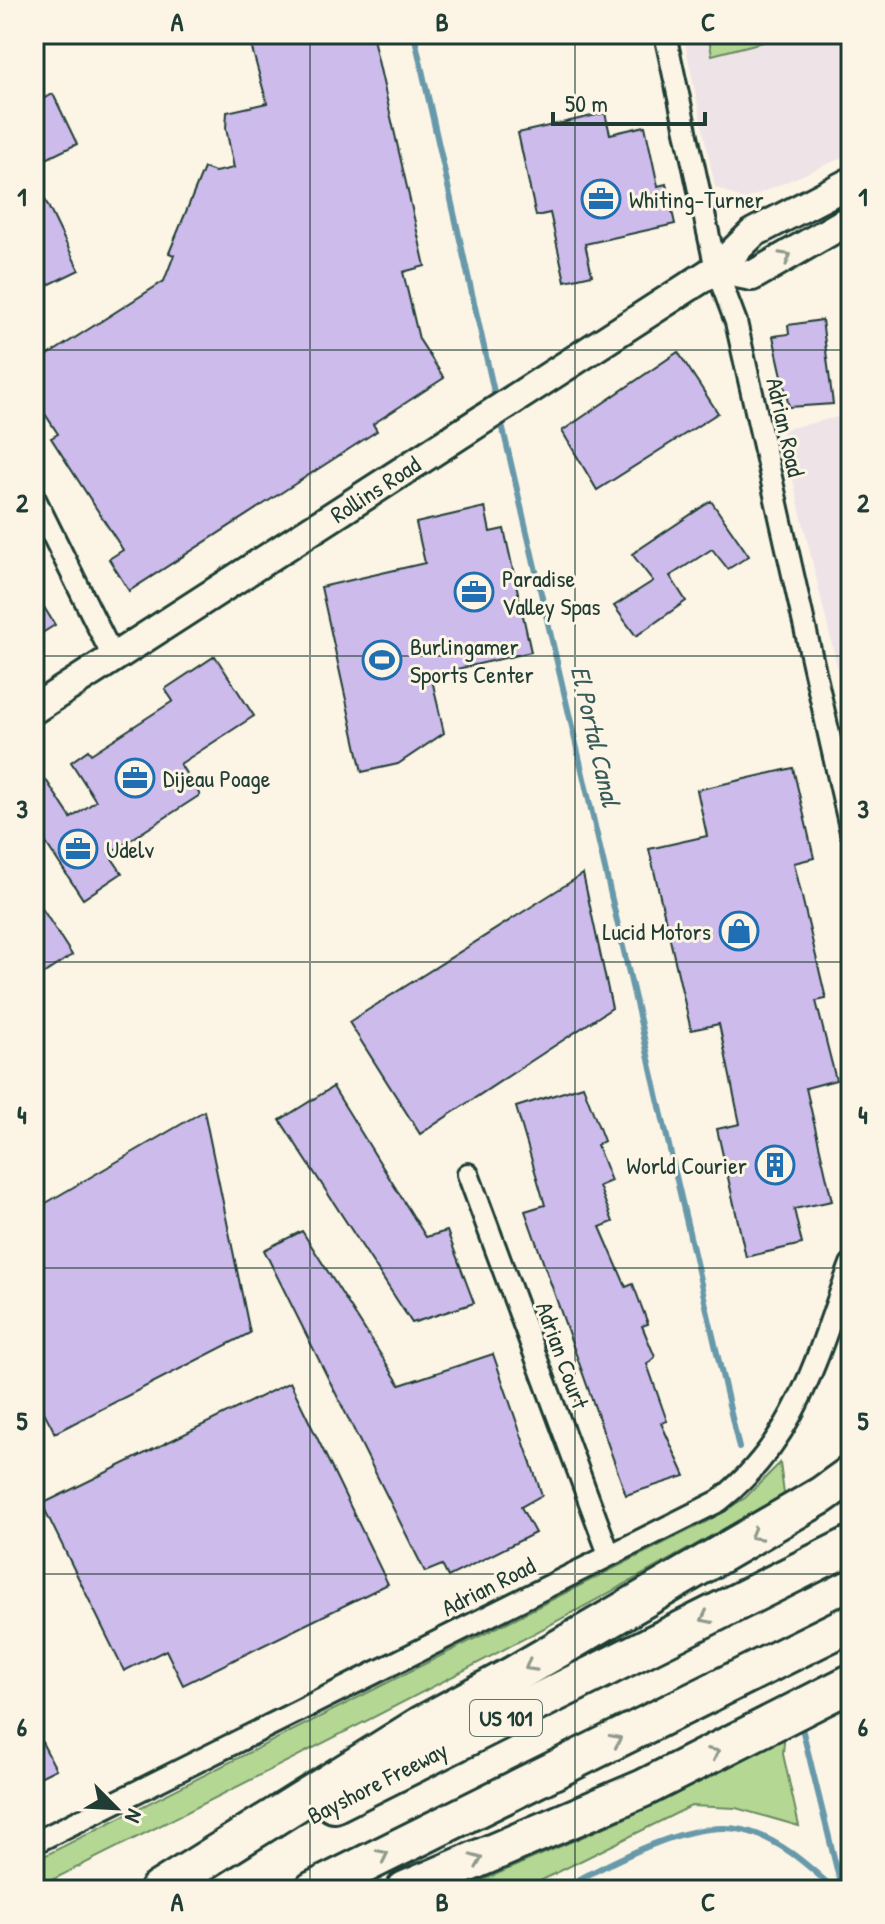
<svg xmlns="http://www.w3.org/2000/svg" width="885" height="1924" font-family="'Patrick Hand',sans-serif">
	<rect width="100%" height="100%" fill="#fcf5e5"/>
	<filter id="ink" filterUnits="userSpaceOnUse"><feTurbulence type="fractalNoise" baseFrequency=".0125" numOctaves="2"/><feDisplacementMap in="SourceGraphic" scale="16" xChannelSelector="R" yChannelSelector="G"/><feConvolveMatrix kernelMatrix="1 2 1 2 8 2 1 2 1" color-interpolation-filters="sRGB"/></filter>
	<g filter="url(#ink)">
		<!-- built -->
		<g fill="#eee4e7">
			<polygon points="683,34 851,34 851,154 744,200 715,187"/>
			<polygon points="851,414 851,725 781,430"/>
		</g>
		<!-- green -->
		<g fill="#b4d893" stroke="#6a8a64" stroke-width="2">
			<polygon points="708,34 794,34 712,55"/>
			<path d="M780 1463 784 1494C540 1637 286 1762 34 1889V1861L706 1522 745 1498Z"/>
			<polygon points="785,1730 783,1754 799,1826 736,1808 691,1806 522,1890 460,1890 628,1817 711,1776 738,1755"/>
		</g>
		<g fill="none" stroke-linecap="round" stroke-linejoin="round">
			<!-- stream -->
			<g stroke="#6799aa" stroke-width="6">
				<polyline points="414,34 496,401"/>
				<polyline points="500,416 739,1448"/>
				<polyline points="802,1728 842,1890"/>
				<path d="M559 1890C607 1865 688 1818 743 1830 779 1838 809 1866 835 1890"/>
			</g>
		</g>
		<!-- building -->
		<g fill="#cdbbec" stroke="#1f3d34" stroke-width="2">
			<polygon points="248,34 372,34 425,266 403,272 419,339 444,378 373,424 377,431 129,591 109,559 123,550 51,438 58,434 34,397 34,364 164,281 174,255 169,253 204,168 215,172 234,168 226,128 227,112 267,103"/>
			<polygon points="53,94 77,144 34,165 34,103"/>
			<polygon points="605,113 610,134 645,126 658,186 666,184 675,224 585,244 592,275 565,281 550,213 536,216 518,133"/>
			<polygon points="34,177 79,270 34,292"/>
			<polygon points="822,320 833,404 789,407 773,336 789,334 788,325"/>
			<polygon points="678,352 718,413 597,490 562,431"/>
			<polygon points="711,501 749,556 728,569 712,549 670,576 686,601 636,636 614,606 653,581 632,554"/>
			<polygon points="485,507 490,532 504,529 531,652 431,675 444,733 398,764 362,772 321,587 425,563 416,523"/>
			<polygon points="34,591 55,625 34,638"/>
			<polygon points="215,656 254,716 180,764 200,795 109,854 122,873 83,899 34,825 34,788 46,780 71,818 96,801 71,762 88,750 91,754 173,701 165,689"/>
			<polygon points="793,768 814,858 794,863 826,999 816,1001 836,1080 806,1088 832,1201 794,1209 802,1244 746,1257 717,1129 740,1124 719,1024 691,1030 649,849 707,836 697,790"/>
			<polygon points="583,874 612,1008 420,1134 349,1022"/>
			<polygon points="34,896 72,955 34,980"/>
			<polygon points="583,1086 604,1141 597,1145 611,1181 599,1186 613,1222 600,1227 626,1287 633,1284 648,1324 642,1326 655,1357 647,1364 667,1421 661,1423 685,1476 626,1495 525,1211 545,1205 516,1107"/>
			<polygon points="333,1087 426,1237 447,1231 474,1303 412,1323 280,1120"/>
			<polygon points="204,1111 250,1333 55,1433 34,1393 34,1210"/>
			<polygon points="302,1231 400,1385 493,1354 542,1495 521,1507 535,1533 448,1577 442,1565 425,1572 264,1250"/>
			<polygon points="290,1382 388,1584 183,1685 166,1650 124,1671 42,1504"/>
			<polygon points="34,1727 56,1769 34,1780"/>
		</g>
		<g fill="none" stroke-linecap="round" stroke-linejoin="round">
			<!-- street casing -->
			<g stroke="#1f3d34" stroke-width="26">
				<g id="street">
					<polyline points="665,34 716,269 736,322 851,832"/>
					<polyline points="34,497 113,657"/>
					<polyline points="468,1174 609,1554"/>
					<path d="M34 1843 719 1501C799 1437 816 1357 851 1264"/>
				</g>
			</g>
			<!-- secondary casing -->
			<g stroke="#1f3d34" stroke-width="34">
				<g id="secondary">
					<polyline points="716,269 752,276 851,219"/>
					<polyline points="34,709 716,269 753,233 851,182"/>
				</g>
			</g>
			<!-- highway casing -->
			<g stroke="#1f3d34" stroke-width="42">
				<g id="highway">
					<polyline points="334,1804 851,1545"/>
					<polyline points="158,1890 421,1725 515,1674 822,1495 851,1474"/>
					<polyline points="313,1890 851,1623"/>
					<polyline points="405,1890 644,1788 851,1683"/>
				</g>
			</g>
			<!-- street -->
			<use href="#street" stroke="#fcf5e5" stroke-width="20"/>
			<!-- secondary -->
			<use href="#secondary" stroke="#fcf5e5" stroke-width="28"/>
			<!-- highway -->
			<use href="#highway" stroke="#fcf5e5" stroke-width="36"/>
		</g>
		<!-- one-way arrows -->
		<defs><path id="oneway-chevron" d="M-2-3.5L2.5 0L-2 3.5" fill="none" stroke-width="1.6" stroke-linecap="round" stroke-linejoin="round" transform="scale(2)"/></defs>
		<g stroke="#8e998c">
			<use href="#oneway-chevron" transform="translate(786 257) rotate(-30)"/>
			<use href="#oneway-chevron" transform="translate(755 1535) rotate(150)"/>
			<use href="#oneway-chevron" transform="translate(706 1618) rotate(153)"/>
			<use href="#oneway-chevron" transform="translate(530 1666) rotate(150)"/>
			<use href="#oneway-chevron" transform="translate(616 1740) rotate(-26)"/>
			<use href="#oneway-chevron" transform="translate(714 1753) rotate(-27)"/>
			<use href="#oneway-chevron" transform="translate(383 1855) rotate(-26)"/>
			<use href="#oneway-chevron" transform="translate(477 1860) rotate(-22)"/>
		</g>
	</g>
	<!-- grid -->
	<path fill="none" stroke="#1f3d34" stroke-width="2" stroke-opacity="0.55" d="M310 34V1890M575 34V1890M34 350H851M34 656H851M34 962H851M34 1268H851M34 1574H851"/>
	<!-- icons -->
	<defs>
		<g id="office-ring" transform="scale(2)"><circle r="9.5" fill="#fcf5e5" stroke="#1f6fb2" stroke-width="1.5"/><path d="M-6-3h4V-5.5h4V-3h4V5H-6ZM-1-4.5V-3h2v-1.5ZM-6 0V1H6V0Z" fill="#1f6fb2"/></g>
		<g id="stadium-ring" transform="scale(2)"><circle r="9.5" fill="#fcf5e5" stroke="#1f6fb2" stroke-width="1.5"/><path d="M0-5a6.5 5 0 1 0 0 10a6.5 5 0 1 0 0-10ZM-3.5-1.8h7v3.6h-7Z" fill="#1f6fb2"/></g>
		<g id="shop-ring" transform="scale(2)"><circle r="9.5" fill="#fcf5e5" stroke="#1f6fb2" stroke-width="1.5"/><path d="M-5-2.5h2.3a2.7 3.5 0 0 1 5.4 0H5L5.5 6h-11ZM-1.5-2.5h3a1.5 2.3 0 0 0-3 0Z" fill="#1f6fb2"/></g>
		<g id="building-ring" transform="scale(2)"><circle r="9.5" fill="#fcf5e5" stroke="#1f6fb2" stroke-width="1.5"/><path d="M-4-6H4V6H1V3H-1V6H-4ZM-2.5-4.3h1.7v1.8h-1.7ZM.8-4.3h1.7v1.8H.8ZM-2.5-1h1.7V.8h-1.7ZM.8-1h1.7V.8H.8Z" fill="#1f6fb2"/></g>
	</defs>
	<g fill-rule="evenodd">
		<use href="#office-ring" x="601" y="199"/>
		<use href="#office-ring" x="474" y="592"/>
		<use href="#stadium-ring" x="382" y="660"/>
		<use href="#office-ring" x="135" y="778"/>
		<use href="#office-ring" x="78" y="849"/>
		<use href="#shop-ring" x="739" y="931"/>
		<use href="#building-ring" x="775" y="1165"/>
	</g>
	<g text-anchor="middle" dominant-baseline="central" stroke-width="6" stroke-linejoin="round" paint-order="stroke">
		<!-- shield labels -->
		<rect fill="#fcf5e5" stroke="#617469" stroke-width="2" x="470" y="1700" width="72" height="36" rx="6"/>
		<g font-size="22" font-weight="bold" fill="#1f3d34">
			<text x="506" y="1718">US 101</text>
		</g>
		<!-- poi labels -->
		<g font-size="24" fill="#1f3d34" stroke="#fcf5e5" text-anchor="start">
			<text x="629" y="199">Whiting-Turner</text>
			<text x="502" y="578">Paradise<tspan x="502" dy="28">Valley Spas</tspan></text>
			<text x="410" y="646">Burlingamer<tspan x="410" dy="28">Sports Center</tspan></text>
			<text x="163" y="778">Dijeau Poage</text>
			<text x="106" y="849">Udelv</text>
			<text x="711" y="931" text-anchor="end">Lucid Motors</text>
			<text x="747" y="1165" text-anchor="end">World Courier</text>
		</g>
		<!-- street labels -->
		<g font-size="24" fill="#1f3d34" stroke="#fcf5e5">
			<text transform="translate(786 427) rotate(77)">Adrian Road</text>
			<text transform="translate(375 489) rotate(-33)">Rollins Road</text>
			<text transform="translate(563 1355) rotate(70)">Adrian Court</text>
			<text transform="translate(488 1586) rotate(-27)">Adrian Road</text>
			<text transform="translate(377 1782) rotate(-27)">Bayshore Freeway</text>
		</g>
		<!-- water labels -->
		<g font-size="26" font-style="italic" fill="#375c5b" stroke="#fcf5e5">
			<text transform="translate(596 736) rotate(77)">El Portal Canal</text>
		</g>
	</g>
	<!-- margin -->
	<rect width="885" height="1924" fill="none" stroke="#fcf5e5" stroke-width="88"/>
	<!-- north arrow -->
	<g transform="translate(116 1808) rotate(114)" stroke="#fcf5e5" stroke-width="6" paint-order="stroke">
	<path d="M0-6L14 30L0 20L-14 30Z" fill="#1f3d34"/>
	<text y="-12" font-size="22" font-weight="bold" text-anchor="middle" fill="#1f3d34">N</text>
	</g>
	<!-- scale -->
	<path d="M553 112v12h152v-12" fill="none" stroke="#1f3d34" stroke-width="4"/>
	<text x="565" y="112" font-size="24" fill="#1f3d34" stroke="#fcf5e5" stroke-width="6" paint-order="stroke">50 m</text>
	<rect x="44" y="44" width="797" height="1836" fill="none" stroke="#1f3d34" stroke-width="3"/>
	<g font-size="26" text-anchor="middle" font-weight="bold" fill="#1f3d34">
		<text x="177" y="31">A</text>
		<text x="442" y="31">B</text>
		<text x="708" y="31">C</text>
		<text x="22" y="206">1</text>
		<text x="863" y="206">1</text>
		<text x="22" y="512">2</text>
		<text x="863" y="512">2</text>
		<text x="22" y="818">3</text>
		<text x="863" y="818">3</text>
		<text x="22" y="1124">4</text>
		<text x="863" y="1124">4</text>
		<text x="22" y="1430">5</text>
		<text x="863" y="1430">5</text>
		<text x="22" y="1736">6</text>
		<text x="863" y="1736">6</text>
		<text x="177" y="1911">A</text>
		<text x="442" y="1911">B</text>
		<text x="708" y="1911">C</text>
	</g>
</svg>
